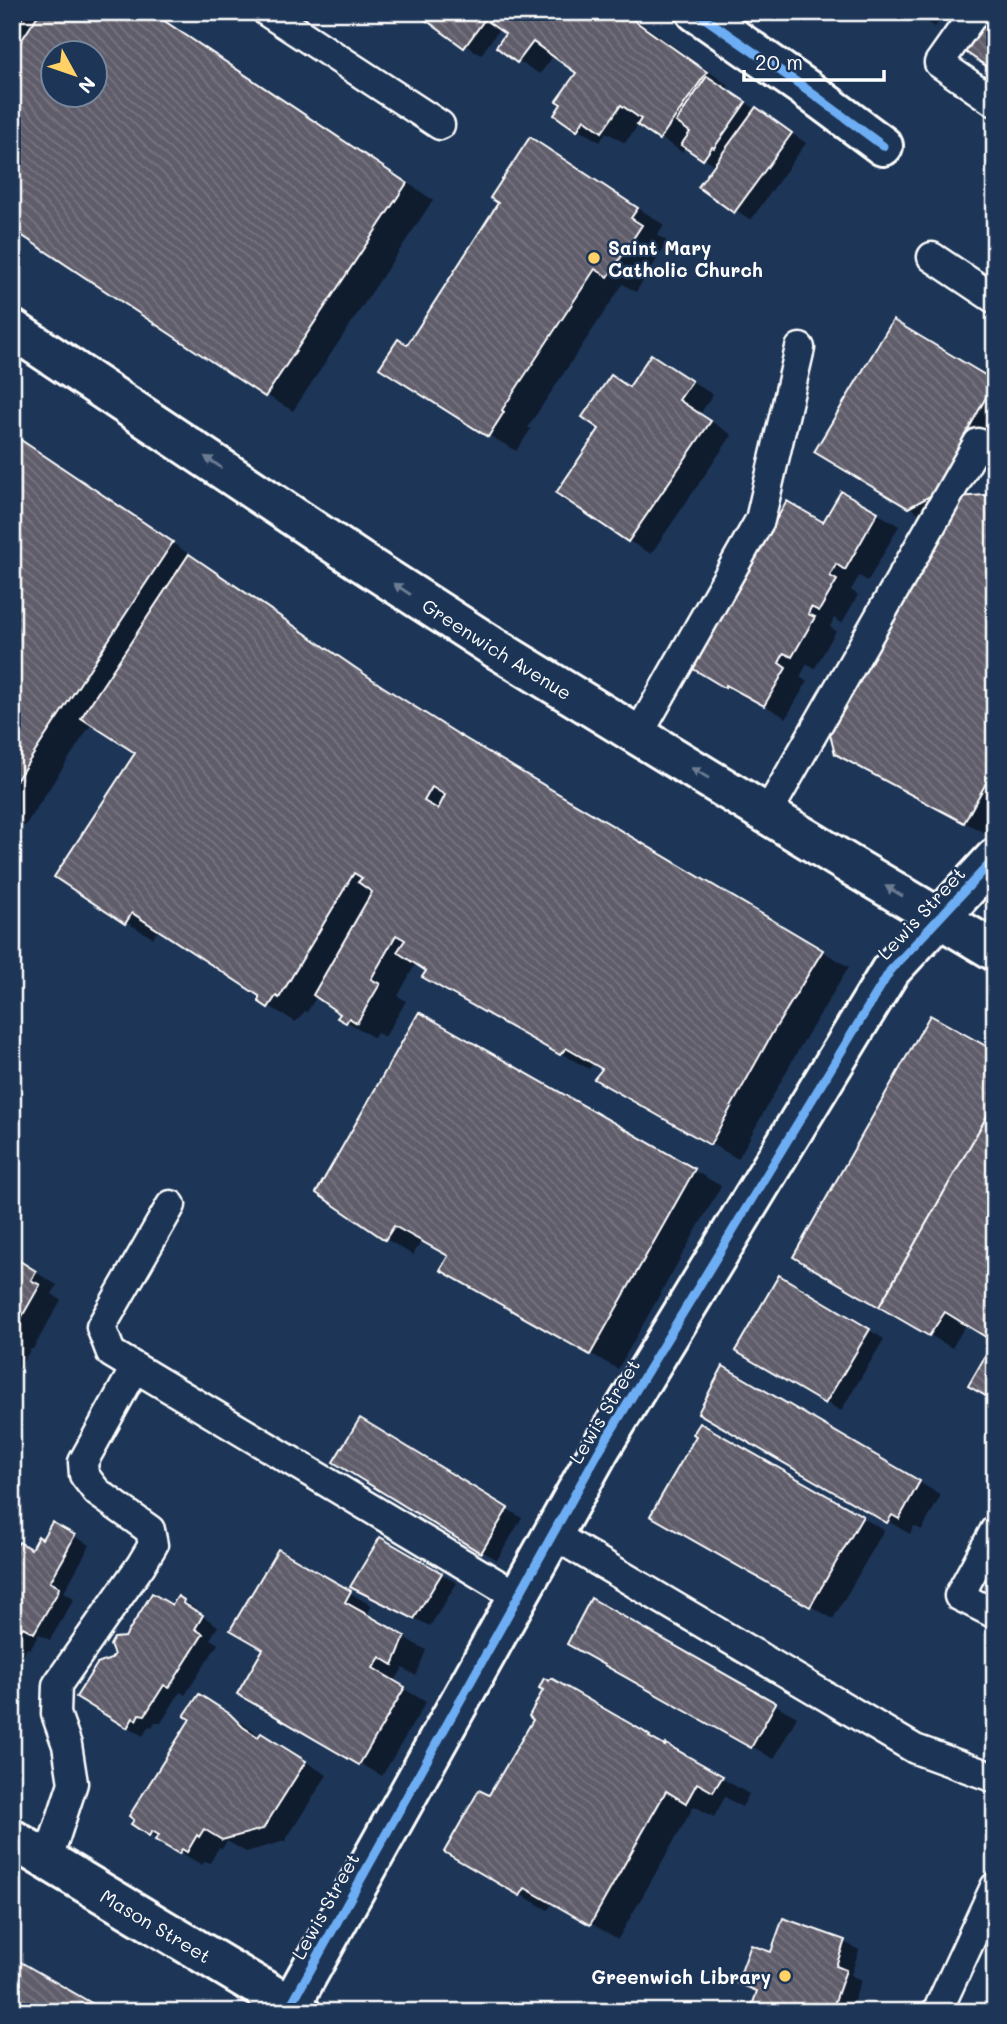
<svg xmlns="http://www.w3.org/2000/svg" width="1007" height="2024" font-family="Mali,sans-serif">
	<defs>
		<pattern id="building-back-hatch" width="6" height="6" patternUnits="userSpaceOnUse" patternTransform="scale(1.75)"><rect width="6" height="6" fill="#605d6b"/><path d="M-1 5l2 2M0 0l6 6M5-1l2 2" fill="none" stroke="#787581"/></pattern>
	</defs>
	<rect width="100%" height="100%" fill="#1d3557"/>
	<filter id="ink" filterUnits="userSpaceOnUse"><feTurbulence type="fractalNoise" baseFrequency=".0143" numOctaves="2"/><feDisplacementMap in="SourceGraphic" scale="14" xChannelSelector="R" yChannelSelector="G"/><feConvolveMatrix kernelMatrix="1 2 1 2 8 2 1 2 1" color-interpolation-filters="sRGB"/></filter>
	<g filter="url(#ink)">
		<!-- shadow -->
		<g fill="#0007" fill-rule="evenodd">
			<path d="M12 12H151L433 200 293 411 266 395 12 227ZM52 52H94V94H52Z"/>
			<polygon points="429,12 626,12 729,86 726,89 806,143 751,220 701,187 716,166 686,146 682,152 639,124 625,143 606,132 600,142 578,129 579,72 554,55 540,74 518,61 508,33 500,28 481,55 425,18"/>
			<polygon points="911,12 945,12 935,27"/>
			<polygon points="531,139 558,155 664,225 657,235 668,242 636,292 623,284 528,427 531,429 516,451 489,435 408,346 500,203"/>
			<polygon points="894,323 995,383 995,434 959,498 995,503 995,833 992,837 865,769 931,520 816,452"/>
			<polygon points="674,369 713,395 700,414 732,435 651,554 629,541 558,493 630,388"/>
			<polygon points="12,434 410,704 489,754 849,967 800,1047 738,1159 597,1079 604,1069 594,1063 589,1069 424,976 428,970 416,963 398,996 406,1001 385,1037 377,1033 374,1038 340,1017 342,1013 317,996 307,1012 305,1011 296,1022 269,1006 261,995 159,929 153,938 126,922 138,753 92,723 25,826 12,819"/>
			<polygon points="842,493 899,526 868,581 859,576 851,590 858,595 842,623 834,618 830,627 836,631 815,668 807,664 800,677 807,682 786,718 749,696 747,699 692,666 824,524"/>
			<polygon points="420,1014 721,1186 618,1369 443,1270 450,1256 422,1240 413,1255 386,1239 318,1193"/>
			<polygon points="995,1053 967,1323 952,1348 796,1256"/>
			<polygon points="12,1258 57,1285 52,1294 61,1300 33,1349 31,1349 19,1368 12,1364"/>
			<polygon points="780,1277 884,1339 841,1411 737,1350"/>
			<polygon points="723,1368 941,1495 922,1530 914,1526 910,1534 700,1412"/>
			<polygon points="360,1420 522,1518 497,1560 482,1551"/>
			<polygon points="700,1425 884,1530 833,1619 652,1515 698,1435"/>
			<polygon points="995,1433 995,1446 989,1443"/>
			<polygon points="53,1524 90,1545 64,1592 74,1598 73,1601 50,1640 39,1634 30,1649 27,1648 21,1658 18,1656 16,1659 12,1657 12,1556 31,1551 42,1541"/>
			<polygon points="380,1539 457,1583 430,1626 368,1595"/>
			<polygon points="279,1551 372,1606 366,1616 426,1650 416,1676 403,1668 394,1683 426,1702 382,1776 240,1693 266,1648"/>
			<polygon points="179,1598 194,1607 199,1611 198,1613 218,1626 210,1639 218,1644 185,1695 180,1692 161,1723 155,1722 152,1727 149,1726 143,1736 128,1727 112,1660 126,1639 173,1607"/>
			<polygon points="592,1601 797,1717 774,1759 570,1643"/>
			<polygon points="551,1680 749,1794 742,1807 725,1797 714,1817 694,1806 618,1939 553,1902 548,1910 446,1852 490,1797 535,1718"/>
			<polygon points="221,1710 252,1729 260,1737 283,1748 327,1775 285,1841 246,1852 227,1841 222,1849 219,1847 210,1863 205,1861 202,1865 150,1834"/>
			<polygon points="844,1942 859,1950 851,1975 861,1981 850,2012 752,2012 759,1993 739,1982 772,1954"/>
		</g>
		<!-- building -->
		<g fill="url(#building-back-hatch)" stroke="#fff" stroke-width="2" fill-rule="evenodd">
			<polygon points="12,12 26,12 12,33"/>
			<path d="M40 12H151L407 183 265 397 12 229V55ZM52 52H94V94H52Z"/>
			<polygon points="427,12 490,12 464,48 423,18"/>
			<polygon points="495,12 622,12 707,72 659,140 637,125 641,119 621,105 602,132 584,119 577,131 554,115 561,104 556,101 576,73 533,42 517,63 496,47 505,34 488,22"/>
			<polygon points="992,12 995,12 995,72 964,51"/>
			<polygon points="707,76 746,102 714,148 712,147 703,160 681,145 690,132 676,122"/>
			<polygon points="756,107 792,133 734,213 698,187"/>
			<polygon points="530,137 638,208 631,218 642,225 608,277 595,269 502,410 504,412 488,437 379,368 398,339 407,345 498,203 490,198"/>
			<polygon points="893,320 995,381 932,495 908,508 814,452"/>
			<polygon points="651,354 692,381 679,400 711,421 628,542 556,493 599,429 582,417 611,375 629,387"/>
			<polygon points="12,434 173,542 12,787"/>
			<polygon points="841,491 878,512 845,570 836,564 830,576 837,580 819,611 811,607 808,614 815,617 792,657 784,653 779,663 786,668 764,706 726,685 725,688 690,667 787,501 823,522"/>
			<polygon points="985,495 995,501 995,767 964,823 835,754 828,727 957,497"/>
			<path d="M189 554 382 686 461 736 823 950 773 1032 710 1145 594 1079 602 1069 566 1048 560 1055 422 977 426 971 397 952 405 940 396 935 371 979 380 984 357 1023 349 1018 346 1023 337 1018 340 1014 313 995 372 892 358 882 362 878 354 873 279 998 276 996 268 1008 259 1002V996L132 913 125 924 54 877 135 753 81 718ZM432 787 445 795 438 809 424 801Z"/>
			<polygon points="419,1012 695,1169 590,1355 440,1270 448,1256 394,1226 385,1240 316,1193"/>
			<polygon points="930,1015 995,1051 995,1102 879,1307 793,1257"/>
			<polygon points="995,1102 995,1321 986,1337 945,1312 929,1336 879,1307"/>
			<polygon points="12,1256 36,1271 31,1280 40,1285 12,1334"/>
			<polygon points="779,1275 870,1329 825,1404 735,1351"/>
			<polygon points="995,1321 995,1401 968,1386 994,1341 986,1337"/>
			<polygon points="723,1366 920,1481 899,1519 892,1515 887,1523 698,1413"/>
			<polygon points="360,1418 508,1508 481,1553 333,1462"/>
			<polygon points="700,1423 863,1516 810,1607 650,1516 696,1436 693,1434"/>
			<polygon points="52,1522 75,1535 65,1554 66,1554 50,1582 59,1587 58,1592 34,1633 23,1627 13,1642 12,1553 19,1542 31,1549 38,1536 42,1539"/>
			<polygon points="380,1537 442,1573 414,1619 350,1587"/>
			<polygon points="278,1549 351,1591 345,1602 405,1636 393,1665 380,1657 373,1668 405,1687 359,1765 237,1694 263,1649 230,1630"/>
			<polygon points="152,1593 172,1605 178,1596 184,1600 183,1603 203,1615 195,1629 203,1634 169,1688 164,1685 145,1715 139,1714 136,1720 133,1718 127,1728 76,1697 97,1664 111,1659 114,1655 110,1645 114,1638 125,1637"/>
			<polygon points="591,1598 776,1703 751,1748 567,1644"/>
			<polygon points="544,1678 549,1681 551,1678 643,1731 650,1736 649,1737 665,1746 666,1744 723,1776 713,1792 697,1783 686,1803 666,1791 590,1925 525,1888 520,1896 444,1852 479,1790 489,1795 533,1720 529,1716 543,1690 539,1688"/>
			<polygon points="199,1694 230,1714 243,1727 258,1737 261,1733 306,1761 263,1829 222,1840 204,1829 199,1837 197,1835 187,1852 182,1849 179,1854 155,1840 159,1835 152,1831 149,1836 131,1824 134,1820 129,1816 190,1719 184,1716"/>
			<polygon points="783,1918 845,1940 836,1966 846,1970 832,2010 821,2006 819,2012 750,2012 757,1991 737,1983 751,1945 771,1952"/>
			<polygon points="19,1961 107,2012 12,2012 12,1974"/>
		</g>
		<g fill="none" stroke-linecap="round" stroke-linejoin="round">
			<!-- lane casing -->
			<g stroke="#fff" stroke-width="33">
				<g id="lane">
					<polyline points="267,12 440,125"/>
					<polyline points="975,12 939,63 995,102"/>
					<polyline points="932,257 995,299"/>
					<polyline points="638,735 760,520 800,348"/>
					<polyline points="767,814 978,443 995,453"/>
					<polyline points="171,1205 101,1327 111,1353 517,1596"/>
					<polyline points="995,1530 959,1596 995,1614"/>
					<polyline points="552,1534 915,1749 995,1778"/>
					<polyline points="48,1859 73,1783 67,1745 56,1714 57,1685 141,1565 153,1545 150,1530 97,1492 84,1475 83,1462 135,1368"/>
					<polyline points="937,2012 995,1887"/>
				</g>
			</g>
			<!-- street casing -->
			<g stroke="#fff" stroke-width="44">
				<g id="street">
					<polyline points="696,12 805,88 883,146"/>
					<polyline points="287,2012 599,1451 890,971 995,858"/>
				</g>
			</g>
			<!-- secondary casing -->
			<g stroke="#fff" stroke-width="44">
				<g id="secondary">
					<path id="s1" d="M12 329 360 561 495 648 850 865 995 951"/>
					<path id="s2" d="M12 1839 301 2012"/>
				</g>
			</g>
			<!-- lane -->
			<use href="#lane" stroke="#1d3557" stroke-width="28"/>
			<!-- street -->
			<use href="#street" stroke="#1d3557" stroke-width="38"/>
			<!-- secondary -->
			<use href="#secondary" stroke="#1d3557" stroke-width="38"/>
			<!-- cycleway casing -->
			<g stroke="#1d3557" stroke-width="13">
				<g id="cycleway">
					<polyline points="696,12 805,88 883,146"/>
					<polyline points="287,2012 599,1451 890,971 995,858"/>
				</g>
			</g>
			<!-- cycleway -->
			<use href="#cycleway" stroke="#6dadf4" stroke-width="9"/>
		</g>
		<!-- one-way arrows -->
		<defs><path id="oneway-solid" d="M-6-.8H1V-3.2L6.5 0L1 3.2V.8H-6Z" transform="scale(1.75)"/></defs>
		<g fill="#6c7c92">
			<use href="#oneway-solid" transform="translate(213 462) rotate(-146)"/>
			<use href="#oneway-solid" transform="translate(402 589) rotate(-147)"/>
			<use href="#oneway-solid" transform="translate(700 773) rotate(-149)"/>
			<use href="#oneway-solid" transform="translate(894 891) rotate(-149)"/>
		</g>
	</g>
	<!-- markers -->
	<g fill="#ffd166" stroke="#1d3557" stroke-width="2.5">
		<circle cx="594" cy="258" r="7"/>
		<circle cx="785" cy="1976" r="7"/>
	</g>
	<g text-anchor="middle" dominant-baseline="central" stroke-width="5" stroke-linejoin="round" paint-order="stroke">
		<!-- poi labels -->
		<g font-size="19" font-weight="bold" fill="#fff" stroke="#1d3557" text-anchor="start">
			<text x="608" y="247">Saint Mary<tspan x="608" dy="22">Catholic Church</tspan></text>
			<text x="771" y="1976" text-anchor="end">Greenwich Library</text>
		</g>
		<!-- street labels -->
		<g font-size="19" fill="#fff" stroke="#1d3557">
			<text stroke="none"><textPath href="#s1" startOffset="581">Greenwich Avenue</textPath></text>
			<text transform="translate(921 913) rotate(-47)">Lewis Street</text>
			<text transform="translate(604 1411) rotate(-59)">Lewis Street</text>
			<text transform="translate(325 1906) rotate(-61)">Lewis Street</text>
			<text stroke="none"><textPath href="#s2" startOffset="168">Mason Street</textPath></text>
		</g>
	</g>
	<!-- margin -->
	<rect width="1007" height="2024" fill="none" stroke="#1d3557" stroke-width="42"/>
	<rect x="21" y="21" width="965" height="1982" fill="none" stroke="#fff" stroke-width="2.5" filter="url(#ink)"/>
	<!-- north arrow -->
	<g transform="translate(74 74) rotate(130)"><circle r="33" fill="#1d3557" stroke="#77869a" stroke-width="2"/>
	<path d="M0-5L12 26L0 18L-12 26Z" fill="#ffd166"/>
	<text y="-10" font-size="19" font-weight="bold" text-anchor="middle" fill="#ffffff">N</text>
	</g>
	<!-- scale -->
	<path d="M744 70v10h140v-10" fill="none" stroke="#ffffff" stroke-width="3.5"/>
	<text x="755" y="70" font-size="21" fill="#ffffff" stroke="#1d3557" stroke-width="5" paint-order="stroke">20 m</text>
</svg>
